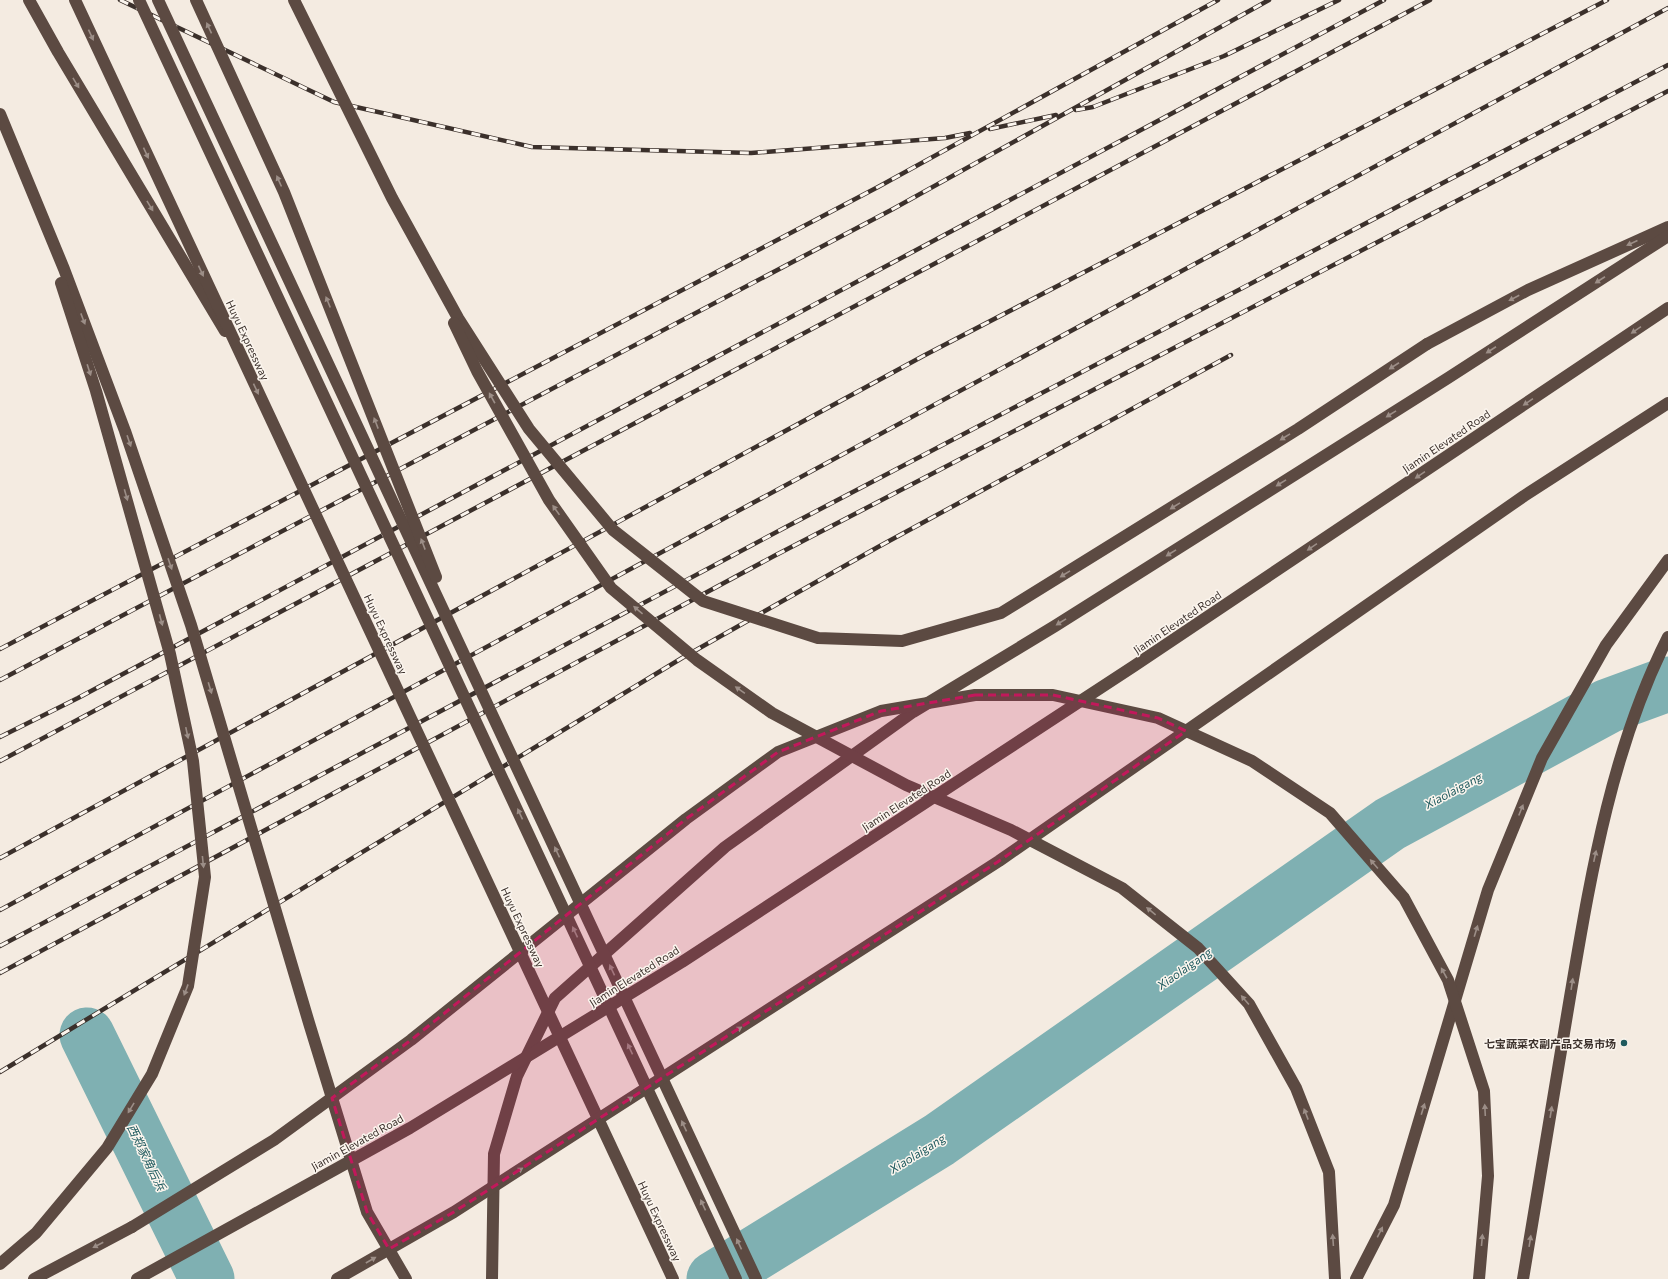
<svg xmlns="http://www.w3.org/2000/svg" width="1668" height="1279" font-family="Commissioner,'Noto Sans SC',sans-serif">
	<rect width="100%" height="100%" fill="#f4ebe1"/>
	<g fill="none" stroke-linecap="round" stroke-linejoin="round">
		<!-- river -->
		<g stroke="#7fb0b2" stroke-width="55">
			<polyline points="87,1035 207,1279"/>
			<polyline points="714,1279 939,1140 1390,824 1608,706 1668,684"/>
		</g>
		<!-- highway -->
		<g stroke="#5c4a42" stroke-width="12">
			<polyline points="29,0 58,52 225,331"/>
			<polyline points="1427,344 1528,290 1668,227"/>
			<polyline points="34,1279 132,1227"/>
			<polyline points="492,1279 494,1154 517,1076 555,998 725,847 913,712 1055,626 1448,378 1668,236"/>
			<polyline points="1356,1279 1394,1205 1488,890 1542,758 1606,645 1668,560"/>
			<path d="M1523 1279C1539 1185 1554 1091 1570 997 1591 874 1611 750 1668 637"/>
		</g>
		<!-- rail casing -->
		<g stroke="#3b302b" stroke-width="4.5">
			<g id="rail">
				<polyline points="120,0 334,102 532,147 751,153 945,138 970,133"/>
				<polyline points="1076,110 1093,107 1224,56 1339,0"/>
				<polyline points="990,129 1056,115"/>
				<polyline points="0,649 878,187 1218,0"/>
				<polyline points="0,680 893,209 1269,0"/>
				<polyline points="0,737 78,698 1384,0"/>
				<polyline points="0,761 1430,0"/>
				<polyline points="0,858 925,355 1607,0"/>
				<polyline points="0,910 1668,8"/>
				<polyline points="0,946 786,527 1668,65"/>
				<polyline points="0,973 774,556 1668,91"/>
				<polyline points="0,1072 682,658 878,547 1231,355"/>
			</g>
		</g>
		<!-- rail -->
		<use href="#rail" stroke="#fbf5ee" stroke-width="3" stroke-dasharray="9" stroke-linecap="butt"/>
		<!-- highway-bridge -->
		<g stroke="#5c4a42" stroke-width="12">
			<polyline points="75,0 673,1279"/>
			<polyline points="139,0 736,1279"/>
			<polyline points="158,0 756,1279"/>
			<polyline points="196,0 284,192 436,577"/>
			<polyline points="294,0 392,198 458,318 529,429 613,530 703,601 818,638 902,641 1001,613 1298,429 1427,344"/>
			<polyline points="0,114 64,269 125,431 191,625 309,1023 367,1212 406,1279"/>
			<polyline points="454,323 477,371 549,500 611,588 697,660 772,713 906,785 1011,830 1122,888 1198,948 1249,1004 1296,1088 1329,1172 1335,1279"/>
			<polyline points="132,1227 274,1140 411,1040 686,819 778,752 881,711 975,695 1053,695 1158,718 1252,761 1330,813 1404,898 1448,980 1484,1091 1488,1176 1479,1279"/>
			<polyline points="0,1264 36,1233 107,1148 152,1074 188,986 205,877 193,761 170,654 96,391 61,283"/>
			<polyline points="137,1279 410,1128 682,962 1134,666 1668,308"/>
			<polyline points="337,1279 454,1212 999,861 1524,496 1668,403"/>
		</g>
	</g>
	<!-- one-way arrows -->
	<defs><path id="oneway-solid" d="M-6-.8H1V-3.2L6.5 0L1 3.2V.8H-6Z"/></defs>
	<g fill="#9c8e87">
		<use href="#oneway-solid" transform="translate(209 28) rotate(-115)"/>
		<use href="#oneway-solid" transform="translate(91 35) rotate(65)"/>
		<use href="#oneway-solid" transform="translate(76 83) rotate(59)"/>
		<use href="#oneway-solid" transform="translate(146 153) rotate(65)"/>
		<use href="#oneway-solid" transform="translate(279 181) rotate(-114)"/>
		<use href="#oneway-solid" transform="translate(150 206) rotate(59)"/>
		<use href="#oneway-solid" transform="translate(1632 243) rotate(156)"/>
		<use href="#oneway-solid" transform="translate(201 271) rotate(65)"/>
		<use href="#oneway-solid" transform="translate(1600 280) rotate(147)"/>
		<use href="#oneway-solid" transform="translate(1514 298) rotate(152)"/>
		<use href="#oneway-solid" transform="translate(328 302) rotate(-112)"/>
		<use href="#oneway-solid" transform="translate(83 319) rotate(69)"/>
		<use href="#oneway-solid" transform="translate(1636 330) rotate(146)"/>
		<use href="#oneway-solid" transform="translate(1491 350) rotate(147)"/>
		<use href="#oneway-solid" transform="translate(1394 366) rotate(147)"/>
		<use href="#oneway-solid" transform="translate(89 370) rotate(72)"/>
		<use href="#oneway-solid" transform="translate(256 389) rotate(65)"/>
		<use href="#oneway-solid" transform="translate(492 398) rotate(-119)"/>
		<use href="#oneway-solid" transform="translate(1528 402) rotate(146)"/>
		<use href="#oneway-solid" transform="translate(1391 414) rotate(148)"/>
		<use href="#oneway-solid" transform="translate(376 423) rotate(-111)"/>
		<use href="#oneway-solid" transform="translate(1285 437) rotate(148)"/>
		<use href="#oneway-solid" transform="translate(129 441) rotate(71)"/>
		<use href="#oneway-solid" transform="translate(1420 475) rotate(146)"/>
		<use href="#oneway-solid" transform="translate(1281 483) rotate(148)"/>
		<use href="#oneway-solid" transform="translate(126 495) rotate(74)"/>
		<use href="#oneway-solid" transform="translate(1175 506) rotate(148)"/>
		<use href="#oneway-solid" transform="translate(556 510) rotate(-125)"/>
		<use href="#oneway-solid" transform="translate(423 544) rotate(-111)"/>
		<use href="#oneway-solid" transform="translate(1312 547) rotate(146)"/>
		<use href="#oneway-solid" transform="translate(1171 553) rotate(148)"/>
		<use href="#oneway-solid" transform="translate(170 564) rotate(71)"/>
		<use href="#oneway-solid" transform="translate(1065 574) rotate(148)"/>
		<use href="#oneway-solid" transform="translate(638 610) rotate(-140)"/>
		<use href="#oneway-solid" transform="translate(161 620) rotate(75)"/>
		<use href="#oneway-solid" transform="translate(1061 622) rotate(148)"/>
		<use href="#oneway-solid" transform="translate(210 688) rotate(73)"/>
		<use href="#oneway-solid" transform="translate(740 690) rotate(-145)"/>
		<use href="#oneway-solid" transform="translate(187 733) rotate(78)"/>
		<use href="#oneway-solid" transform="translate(1521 810) rotate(-68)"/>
		<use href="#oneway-solid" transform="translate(520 814) rotate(-115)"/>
		<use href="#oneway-solid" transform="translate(557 852) rotate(-115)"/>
		<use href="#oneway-solid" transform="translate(1595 856) rotate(-78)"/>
		<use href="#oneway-solid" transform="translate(203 862) rotate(84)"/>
		<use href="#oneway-solid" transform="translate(1374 864) rotate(-131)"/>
		<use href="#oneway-solid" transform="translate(1151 911) rotate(-141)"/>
		<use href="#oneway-solid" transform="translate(1476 931) rotate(-73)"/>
		<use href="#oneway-solid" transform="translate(575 932) rotate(-115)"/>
		<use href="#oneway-solid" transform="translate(612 970) rotate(-115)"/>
		<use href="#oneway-solid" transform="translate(1444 973) rotate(-119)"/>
		<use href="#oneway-solid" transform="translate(1572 984) rotate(-81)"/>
		<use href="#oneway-solid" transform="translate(186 990) rotate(110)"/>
		<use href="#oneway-solid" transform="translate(1245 1000) rotate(-131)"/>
		<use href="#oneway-solid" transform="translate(737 1030) rotate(-33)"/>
		<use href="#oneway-solid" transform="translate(630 1049) rotate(-115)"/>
		<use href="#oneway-solid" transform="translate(628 1100) rotate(-33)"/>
		<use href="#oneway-solid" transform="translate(131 1108) rotate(121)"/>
		<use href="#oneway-solid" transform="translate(1423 1109) rotate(-73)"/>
		<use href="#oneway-solid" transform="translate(1485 1110) rotate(-93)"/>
		<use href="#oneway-solid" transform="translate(1551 1112) rotate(-81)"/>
		<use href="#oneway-solid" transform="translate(1306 1114) rotate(-111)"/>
		<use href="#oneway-solid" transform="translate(684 1126) rotate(-115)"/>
		<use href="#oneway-solid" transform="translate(518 1171) rotate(-33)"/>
		<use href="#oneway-solid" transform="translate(703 1205) rotate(-115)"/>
		<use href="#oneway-solid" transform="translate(1380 1232) rotate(-63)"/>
		<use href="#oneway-solid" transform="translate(1333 1240) rotate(-94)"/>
		<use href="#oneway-solid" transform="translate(1482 1240) rotate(-85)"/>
		<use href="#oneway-solid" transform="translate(1530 1241) rotate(-81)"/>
		<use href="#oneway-solid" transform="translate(739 1244) rotate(-115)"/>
		<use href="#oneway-solid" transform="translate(98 1245) rotate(152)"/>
		<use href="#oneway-solid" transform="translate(371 1260) rotate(-30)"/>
	</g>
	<!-- marked area -->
	<path fill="#c2185b" fill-opacity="0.2" stroke="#c2185b" stroke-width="3" stroke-dasharray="8 5" stroke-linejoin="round" d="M975 695H1053L1158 718 1186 731 999 861 454 1212 389 1249 367 1212 332 1098 411 1040 686 819 778 752 881 711Z"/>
	<!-- markers -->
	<circle fill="#1f5a5e" stroke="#fbf5ee" stroke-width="1.5" cx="1624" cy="1043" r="4"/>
	<g text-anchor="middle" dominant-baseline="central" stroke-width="3" stroke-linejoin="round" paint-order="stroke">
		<!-- street labels -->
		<g font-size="11" fill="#3b302b" stroke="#fbf5ee">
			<text transform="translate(248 340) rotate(65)">Huyu Expressway</text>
			<text transform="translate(1446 441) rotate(-34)">Jiamin Elevated Road</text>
			<text transform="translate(1177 622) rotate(-34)">Jiamin Elevated Road</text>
			<text transform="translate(386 634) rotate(65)">Huyu Expressway</text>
			<text transform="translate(906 800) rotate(-33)">Jiamin Elevated Road</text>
			<text transform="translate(523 927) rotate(65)">Huyu Expressway</text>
			<text transform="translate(634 976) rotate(-32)">Jiamin Elevated Road</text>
			<text transform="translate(357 1142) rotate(-29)">Jiamin Elevated Road</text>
			<text transform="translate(660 1221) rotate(65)">Huyu Expressway</text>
		</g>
		<!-- poi labels -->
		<g font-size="11" font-weight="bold" fill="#3b302b" stroke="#fbf5ee" text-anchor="end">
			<text x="1616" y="1043">七宝蔬菜农副产品交易市场</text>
		</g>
		<!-- water labels -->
		<g font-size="12" font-style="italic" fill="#1f5a5e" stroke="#fbf5ee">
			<text transform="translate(1453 790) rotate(-28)">Xiaolaigang</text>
			<text transform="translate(1184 968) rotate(-35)">Xiaolaigang</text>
			<text transform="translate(917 1153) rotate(-32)">Xiaolaigang</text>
			<text transform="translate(147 1157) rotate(64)">西郑家角后浜</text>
		</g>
	</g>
</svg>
